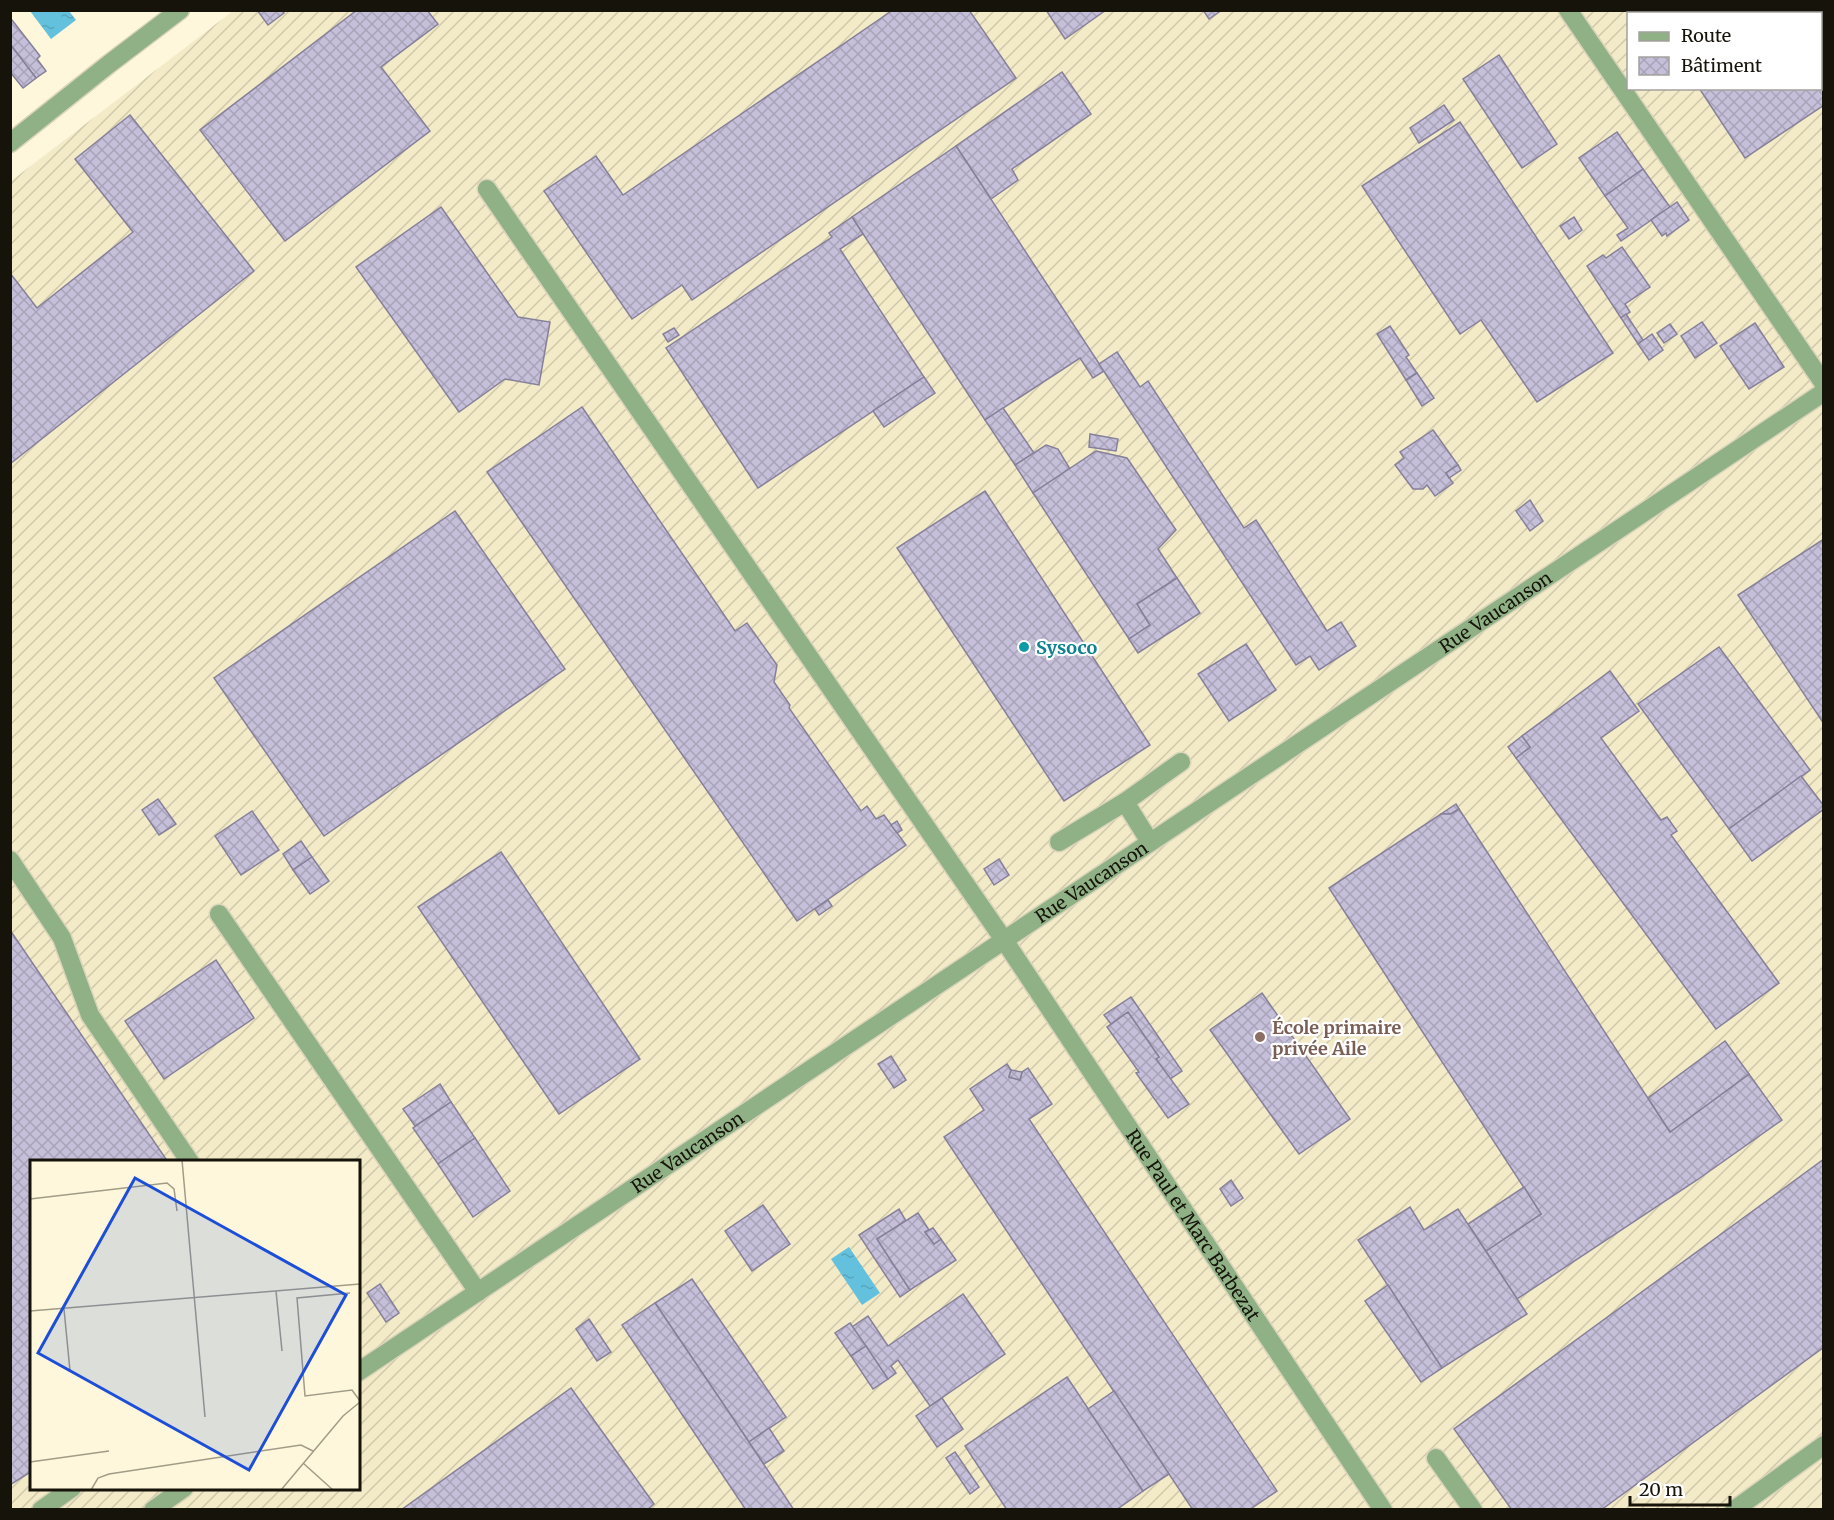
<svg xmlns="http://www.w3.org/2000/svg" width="1834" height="1520" font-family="Merriweather,serif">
	<defs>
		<pattern id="industrial-furrows" width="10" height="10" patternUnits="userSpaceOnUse" patternTransform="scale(1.5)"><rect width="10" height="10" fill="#f3eac7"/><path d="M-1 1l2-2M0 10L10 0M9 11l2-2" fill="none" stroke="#d0c8aa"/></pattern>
		<pattern id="water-ripples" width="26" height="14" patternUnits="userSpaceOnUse" patternTransform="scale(1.5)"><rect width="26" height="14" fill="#64c1de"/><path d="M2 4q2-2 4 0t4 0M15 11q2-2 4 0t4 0" fill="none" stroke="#56a5bd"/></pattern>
		<pattern id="building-cross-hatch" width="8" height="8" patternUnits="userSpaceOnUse" patternTransform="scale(1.5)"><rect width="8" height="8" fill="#c5bfd9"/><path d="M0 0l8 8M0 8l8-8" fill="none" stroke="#a8a3b9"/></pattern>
	</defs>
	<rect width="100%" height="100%" fill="#fef7db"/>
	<!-- industrial -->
	<path fill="url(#industrial-furrows)" fill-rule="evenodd" d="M233 11H1823V1509L11 1510V181ZM1628 14H1820V88H1628ZM32 1162H358V1488H32Z"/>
	<!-- water -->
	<g fill="url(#water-ripples)">
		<polygon points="30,11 69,11 76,20 51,39"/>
		<polygon points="849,1247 880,1293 862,1305 831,1259"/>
	</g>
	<!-- building -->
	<g fill="url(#building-cross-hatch)" stroke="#868199" stroke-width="1.5">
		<polygon points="257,10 281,10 284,13 268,25"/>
		<polygon points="357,10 427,10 438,24 381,67 430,131 285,241 200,130"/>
		<polygon points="893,10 969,10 1016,78 692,300 682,285 632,319 544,191 596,156 623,195"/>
		<polygon points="1046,10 1106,10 1065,39"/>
		<polygon points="1203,10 1222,10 1209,19"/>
		<polygon points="1632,10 1824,10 1824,105 1745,158 1699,88 1820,88 1820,14 1634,14"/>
		<polygon points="12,20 40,56 37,59 46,71 36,78 10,44 10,21"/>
		<polygon points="10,44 36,78 23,88 10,72"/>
		<polygon points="1499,55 1557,144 1522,168 1463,79"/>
		<polygon points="1062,72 1091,114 1012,169 1018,180 991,199 956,146"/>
		<polygon points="1444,105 1454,120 1419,143 1410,128"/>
		<polygon points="130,115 254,271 10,464 10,273 37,308 133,232 75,159"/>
		<polygon points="1460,122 1613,353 1537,402 1481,320 1460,334 1362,186"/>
		<polygon points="1617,132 1643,169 1605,196 1579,158"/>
		<polygon points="956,146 1104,371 1093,378 1080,358 985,420 852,217"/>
		<polygon points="1643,169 1670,207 1621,241 1617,235 1628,228 1605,196"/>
		<polygon points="1677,202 1689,220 1667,236 1666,233 1662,236 1651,220"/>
		<polygon points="441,207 518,317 550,322 539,385 505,379 459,412 356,267"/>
		<polygon points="852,217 863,234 840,249 924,377 758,488 666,348 832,237 829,233"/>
		<polygon points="1574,217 1582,230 1569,239 1560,226"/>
		<polygon points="1622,247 1650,287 1625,304 1630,312 1621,318 1587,266 1603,255 1606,258"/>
		<polygon points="1626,314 1643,340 1638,344 1621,318"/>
		<polygon points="1702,322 1717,343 1695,358 1681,336"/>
		<polygon points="1755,323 1784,367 1749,389 1720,346"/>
		<polygon points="1670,324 1677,334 1664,343 1657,333"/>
		<polygon points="1390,326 1409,355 1406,357 1417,373 1406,380 1377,334"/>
		<polygon points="674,328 679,335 668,342 663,334"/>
		<polygon points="1652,334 1663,350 1649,360 1638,344"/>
		<polygon points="1117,352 1140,387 1148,381 1244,528 1256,520 1327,631 1341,622 1356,646 1319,670 1310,656 1296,665 1099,364"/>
		<polygon points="1417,373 1434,398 1422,406 1406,380"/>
		<polygon points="924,377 935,393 884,427 873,411"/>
		<polygon points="582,407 735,631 747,623 777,665 774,682 790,705 789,708 861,811 867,806 876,819 884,815 906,845 797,921 487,472"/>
		<polygon points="1003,408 1034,453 1015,465 985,420"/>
		<polygon points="1433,430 1458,465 1446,473 1453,483 1435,496 1427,485 1423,489 1413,489 1395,465 1404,458 1400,452"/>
		<polygon points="1090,434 1118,439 1116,451 1089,447"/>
		<polygon points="1046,445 1058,449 1070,469 1033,493 1015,465"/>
		<polygon points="1096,451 1127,458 1176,530 1158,549 1177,578 1137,604 1150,625 1129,639 1033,493"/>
		<polygon points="1458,465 1461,470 1449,478 1446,473"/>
		<polygon points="985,491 1150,745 1064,801 897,548"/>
		<polygon points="1530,500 1543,521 1530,531 1516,511"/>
		<polygon points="455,511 565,669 324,836 214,678"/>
		<polygon points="1824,539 1824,724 1738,595"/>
		<polygon points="1177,578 1200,613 1138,653 1129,639 1150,625 1137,604"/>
		<polygon points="1246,644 1276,690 1229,721 1198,674"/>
		<polygon points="1719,647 1810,770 1729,829 1638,704"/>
		<polygon points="1610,671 1639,711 1601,738 1661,820 1667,817 1677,831 1671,835 1779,983 1716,1029 1516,758 1530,747 1522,736"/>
		<polygon points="1522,736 1530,747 1516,758 1508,747"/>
		<polygon points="1801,776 1824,806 1824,809 1752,861 1729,829"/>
		<polygon points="158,799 176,824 159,835 142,810"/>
		<polygon points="1456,804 1459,809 1451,814 1441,814"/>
		<polygon points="1459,809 1670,1132 1749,1074 1782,1120 1697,1180 1517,1299 1486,1251 1541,1214 1329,888 1441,814 1451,814"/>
		<polygon points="252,811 279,850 241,875 215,836"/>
		<polygon points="897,821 902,830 897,833 891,825"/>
		<polygon points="301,841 312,857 293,870 283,854"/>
		<polygon points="501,852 640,1059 559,1114 418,907"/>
		<polygon points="312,857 329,881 310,894 293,870"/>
		<polygon points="999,859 1009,875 994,885 984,869"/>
		<polygon points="828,900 832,906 819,915 815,909"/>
		<polygon points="10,930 168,1162 32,1162 32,1471 10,1485"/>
		<polygon points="216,960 254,1018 164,1079 125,1021"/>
		<polygon points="1262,993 1350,1119 1299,1154 1210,1030"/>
		<polygon points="1131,997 1182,1071 1170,1079 1156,1059 1159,1057 1128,1012 1111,1024 1104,1015"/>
		<polygon points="1128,1012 1159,1057 1156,1059 1189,1104 1168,1118 1136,1073 1139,1072 1107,1027"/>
		<polygon points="1725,1041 1749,1074 1670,1132 1648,1098"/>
		<polygon points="891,1056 906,1080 894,1088 878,1064"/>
		<polygon points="1007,1064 1011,1070 1009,1077 1020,1080 1022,1072 1028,1068 1052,1104 1029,1119 1277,1491 1249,1510 1193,1510 944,1137 984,1110 970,1089"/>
		<polygon points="1011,1070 1022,1072 1020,1080 1009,1077"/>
		<polygon points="440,1084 451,1102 415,1126 403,1109"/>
		<polygon points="451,1102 475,1138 438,1164 413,1128"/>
		<polygon points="475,1138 510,1191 473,1217 438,1164"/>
		<polygon points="1824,1159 1824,1347 1601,1510 1512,1510 1454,1429"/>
		<polygon points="1231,1180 1243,1198 1231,1206 1220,1189"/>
		<polygon points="1524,1187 1541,1214 1486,1251 1468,1224"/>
		<polygon points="763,1205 790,1244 752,1271 725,1231"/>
		<polygon points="1410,1207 1424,1230 1458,1209 1527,1314 1442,1368 1358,1240"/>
		<polygon points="899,1209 906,1221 877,1239 910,1290 900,1297 859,1235"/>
		<polygon points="918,1213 929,1230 925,1232 934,1244 941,1239 956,1260 910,1290 877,1239"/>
		<polygon points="933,1228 941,1239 934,1244 925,1232"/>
		<polygon points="692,1279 786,1417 749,1442 655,1303"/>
		<polygon points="380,1284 399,1313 386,1322 367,1293"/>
		<polygon points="1388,1285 1442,1368 1421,1382 1365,1301"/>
		<polygon points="963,1294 1005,1354 930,1406 898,1360 891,1366 896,1373 888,1379 852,1327 868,1316 888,1346"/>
		<polygon points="655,1303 749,1442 794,1510 746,1510 622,1325"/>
		<polygon points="589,1319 611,1352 597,1361 576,1329"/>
		<polygon points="850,1323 866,1346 851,1356 835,1333"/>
		<polygon points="866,1346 888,1379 873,1389 851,1356"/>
		<polygon points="1067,1377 1143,1491 1116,1510 1007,1510 965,1446"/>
		<polygon points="571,1388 654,1504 647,1510 401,1510"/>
		<polygon points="1114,1391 1169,1474 1143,1491 1088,1409"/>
		<polygon points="942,1398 963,1429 937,1447 916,1416"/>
		<polygon points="769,1428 784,1451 764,1464 749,1442"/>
		<polygon points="955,1452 979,1487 970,1494 946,1458"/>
	</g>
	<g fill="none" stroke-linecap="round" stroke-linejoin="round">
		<!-- service casing -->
		<g stroke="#d9d3ba" stroke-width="21">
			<g id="service">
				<polyline points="1568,10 1824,384"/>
				<polyline points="487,189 1004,940"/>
				<polyline points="1059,842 1125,802"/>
				<polyline points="1150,842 1125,802 1181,762"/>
				<polyline points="10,860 62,938 90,1015 190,1162"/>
				<polyline points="219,914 478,1292"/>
				<polyline points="1436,1458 1473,1510"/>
				<polyline points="41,1510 72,1488"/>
				<polyline points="1734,1510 1824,1445"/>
			</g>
		</g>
		<!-- minor casing -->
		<g stroke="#d9d3ba" stroke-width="21">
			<g id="minor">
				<polyline points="10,143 109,64 180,10"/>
				<path id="s1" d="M1004 940 1383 1510"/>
				<path id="s2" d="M358 1372 1824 392"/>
				<polyline points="153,1510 184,1488"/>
			</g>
		</g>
		<!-- service -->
		<use href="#service" stroke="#8fb185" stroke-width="18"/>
		<!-- minor -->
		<use href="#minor" stroke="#8fb185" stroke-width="18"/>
	</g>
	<!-- markers -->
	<circle fill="#0f9aa8" stroke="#fff" stroke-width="2" cx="1024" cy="647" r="6"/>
	<circle fill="#8d6e63" stroke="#fff" stroke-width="2" cx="1260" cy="1037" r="6"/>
	<g text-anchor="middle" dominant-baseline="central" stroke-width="4.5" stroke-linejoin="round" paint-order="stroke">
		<!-- street labels -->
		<g font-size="18" fill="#16130a" stroke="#fff">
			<text stroke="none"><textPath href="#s2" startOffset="1368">Rue Vaucanson</textPath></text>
			<text stroke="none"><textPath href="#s2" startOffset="882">Rue Vaucanson</textPath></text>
			<text stroke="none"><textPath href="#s2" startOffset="396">Rue Vaucanson</textPath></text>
			<text stroke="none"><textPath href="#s1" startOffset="342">Rue Paul et Marc Barbezat</textPath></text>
		</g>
		<!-- culture labels -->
		<g font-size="18" font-weight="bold" fill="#0d838f" stroke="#fff" text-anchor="start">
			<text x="1036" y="647">Sysoco</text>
		</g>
		<!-- education labels -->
		<g font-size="18" font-weight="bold" fill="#785e54" stroke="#fff" text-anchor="start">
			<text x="1272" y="1027">École primaire<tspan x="1272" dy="21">privée Aile</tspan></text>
		</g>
	</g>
	<!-- overview -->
	<g transform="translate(30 1160)">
		<rect width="330" height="330" fill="#fef7db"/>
		<path fill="none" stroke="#a19c87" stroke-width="1.5" d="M152 0 175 257M0 39 137 23 144 29 147 51M246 131 252 191M320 133 267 138 275 236 322 230 330 241M34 149 40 211M0 151 330 124M0 302 79 291M273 303 303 330M61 330 68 318 79 314 271 285 283 291M216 330H247M251 330 313 256 330 242"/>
		<path fill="#1d4ed8" fill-opacity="0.15" stroke="#1d4ed8" stroke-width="3" d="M105 18 316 135 219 310 8 193Z"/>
		<rect width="330" height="330" fill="none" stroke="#16130a" stroke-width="3"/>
	</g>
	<!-- border -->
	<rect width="1834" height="1520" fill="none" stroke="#16130a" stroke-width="24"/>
	<!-- legend -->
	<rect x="1627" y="12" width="195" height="78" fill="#ffffff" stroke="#a2a19d" stroke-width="1.5"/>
	<rect x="1639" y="32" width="30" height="9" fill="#8fb185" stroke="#a2a19d" stroke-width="1.5"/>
	<text x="1681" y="42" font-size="18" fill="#16130a">Route</text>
	<rect x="1639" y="57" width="30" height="18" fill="url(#building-cross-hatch)" stroke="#a2a19d" stroke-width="1.5"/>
	<text x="1681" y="72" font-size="18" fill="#16130a">Bâtiment</text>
	<!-- scale -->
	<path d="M1630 1496v9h100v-9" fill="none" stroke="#16130a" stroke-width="3"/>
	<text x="1639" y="1496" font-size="18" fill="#16130a" stroke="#ffffff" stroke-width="4.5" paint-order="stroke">20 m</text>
</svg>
